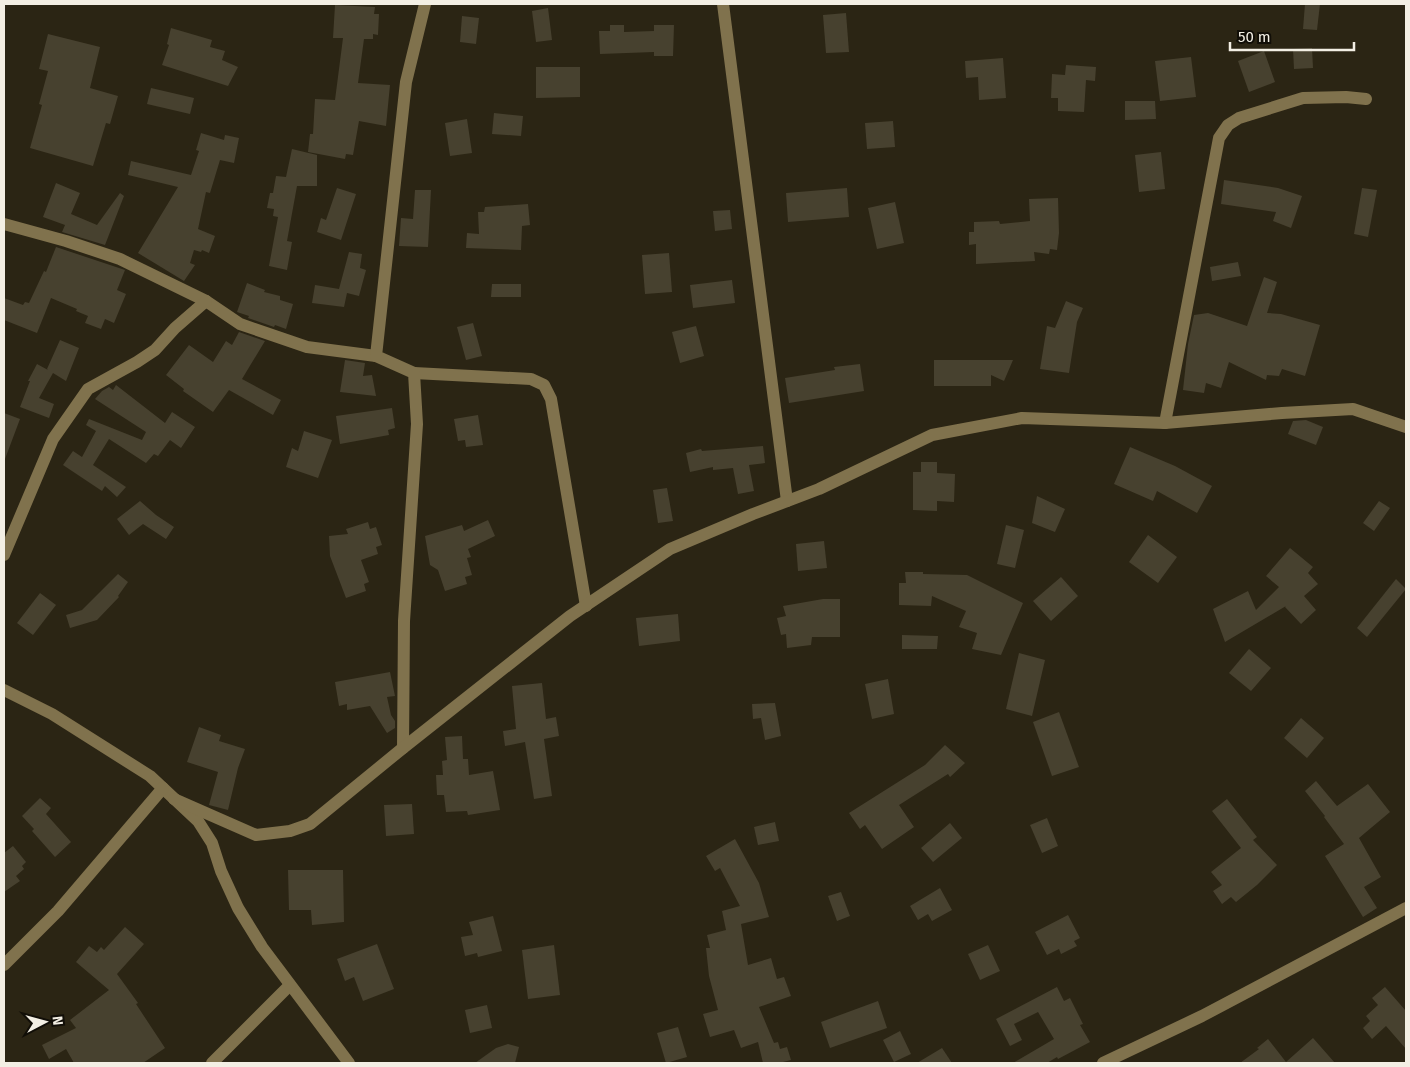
<svg xmlns="http://www.w3.org/2000/svg" width="1410" height="1067" font-family="'Fira Sans',sans-serif">
	<rect width="100%" height="100%" fill="#2b2514"/>
	<!-- building -->
	<g fill="#47412f">
		<polygon points="1305,4 1320,4 1317,30 1303,29"/>
		<polygon points="335,5 375,7 374,14 379,14 378,35 373,34 373,39 364,39 358,83 390,85 386,126 359,121 353,155 346,154 345,159 308,152 310,134 313,134 315,99 335,100 343,38 333,38"/>
		<polygon points="548,8 552,40 536,42 532,11"/>
		<polygon points="846,13 849,52 826,53 823,15"/>
		<polygon points="462,16 479,18 476,44 460,42"/>
		<polygon points="610,25 624,25 624,32 654,31 654,25 674,25 673,56 654,56 654,52 600,54 599,31 610,31"/>
		<polygon points="171,28 212,40 210,47 225,51 222,60 238,67 228,86 162,65 169,45 167,44"/>
		<polygon points="48,34 100,47 90,88 118,96 110,124 106,123 93,166 30,148 42,105 39,104 48,71 39,69"/>
		<polygon points="1312,48 1313,68 1294,69 1293,49"/>
		<polygon points="1264,51 1275,82 1249,92 1238,61"/>
		<polygon points="1191,57 1196,97 1160,101 1155,61"/>
		<polygon points="1003,58 1006,98 979,100 978,77 966,78 965,61"/>
		<polygon points="1066,65 1096,67 1095,81 1086,80 1084,112 1058,111 1058,98 1051,98 1052,74 1065,75"/>
		<polygon points="536,67 580,67 580,97 536,98"/>
		<polygon points="151,88 194,98 190,114 147,104"/>
		<polygon points="1125,101 1155,101 1156,119 1125,120"/>
		<polygon points="494,113 523,116 521,136 492,134"/>
		<polygon points="467,119 472,153 450,156 445,123"/>
		<polygon points="893,121 895,147 867,149 865,123"/>
		<polygon points="201,133 224,140 225,135 239,138 234,163 220,160 210,193 206,192 198,229 215,236 209,253 202,250 201,252 194,250 190,263 195,265 184,281 138,253 178,187 128,175 131,161 191,175 199,151 196,150"/>
		<polygon points="292,149 317,155 317,186 297,186 287,241 292,242 287,270 269,266 278,217 273,216 274,209 267,208 270,193 273,193 276,176 286,177"/>
		<polygon points="1161,152 1165,189 1139,192 1135,155"/>
		<polygon points="1224,180 1278,188 1302,196 1291,228 1273,221 1276,212 1221,204"/>
		<polygon points="56,183 80,193 71,214 97,225 120,193 124,196 105,245 62,232 65,225 43,217"/>
		<polygon points="337,188 356,194 341,240 317,232 321,218 326,220"/>
		<polygon points="847,188 849,217 788,222 786,193"/>
		<polygon points="1362,188 1377,190 1368,237 1354,234"/>
		<polygon points="415,190 431,190 428,247 399,246 401,218 413,219"/>
		<polygon points="1058,198 1059,233 1057,250 1050,249 1049,254 1034,252 1035,261 976,264 976,244 969,245 969,232 974,232 974,222 999,221 1000,224 1030,221 1029,199"/>
		<polygon points="895,202 904,243 877,249 868,208"/>
		<polygon points="528,204 530,225 522,226 521,250 466,248 467,233 479,234 478,212 484,212 485,207"/>
		<polygon points="730,210 732,229 715,231 713,211"/>
		<polygon points="56,247 125,270 117,290 126,294 114,323 105,319 101,329 85,323 88,316 76,311 77,309 51,298 37,333 4,320 4,298 23,305 25,302 29,303 44,271 46,272"/>
		<polygon points="349,252 362,254 360,268 366,270 359,296 347,293 344,307 312,303 315,285 339,289"/>
		<polygon points="669,253 672,292 645,294 642,255"/>
		<polygon points="1238,262 1241,276 1212,281 1210,267"/>
		<polygon points="1264,277 1277,282 1267,313 1281,314 1320,325 1305,376 1282,369 1279,376 1267,375 1266,380 1229,362 1221,388 1206,383 1204,393 1183,390 1188,344 1194,315 1208,313 1247,326"/>
		<polygon points="732,280 735,303 693,308 690,285"/>
		<polygon points="247,283 265,290 264,292 280,296 280,300 293,304 286,329 275,325 274,327 248,318 249,316 237,312"/>
		<polygon points="492,284 521,284 521,297 491,297"/>
		<polygon points="1066,301 1083,308 1077,322 1069,373 1040,369 1047,326 1055,328"/>
		<polygon points="473,323 482,356 466,360 457,327"/>
		<polygon points="696,326 704,356 680,363 672,332"/>
		<polygon points="239,332 265,341 242,379 281,400 273,415 229,390 213,412 183,391 184,389 166,375 189,345 213,362 226,341 232,345"/>
		<polygon points="60,340 79,348 66,381 53,373 39,398 54,404 49,418 20,407 30,381 28,381 37,364 48,370 47,369"/>
		<polygon points="345,360 365,363 363,376 372,375 376,396 340,392"/>
		<polygon points="934,360 1013,360 1004,381 991,375 991,386 934,386"/>
		<polygon points="860,364 864,391 789,403 785,378 835,370 834,367"/>
		<polygon points="116,385 165,423 172,412 195,427 181,448 170,440 158,456 154,454 146,463 109,439 93,465 126,487 117,497 105,486 102,491 63,465 73,451 82,457 96,431 86,425 89,419 142,440 146,432 95,399 102,391 109,387 113,390"/>
		<polygon points="392,408 395,428 388,430 389,435 340,444 336,416"/>
		<polygon points="4,413 20,419 5,459 4,458"/>
		<polygon points="478,415 483,445 466,447 465,440 458,441 454,419"/>
		<polygon points="1306,420 1323,427 1316,445 1288,434 1293,421"/>
		<polygon points="304,431 332,440 318,478 286,467 292,448 298,451"/>
		<polygon points="763,446 765,463 749,465 754,491 738,494 733,468 713,470 713,467 690,472 686,453 701,449 702,451"/>
		<polygon points="1130,447 1175,466 1212,486 1197,513 1157,491 1153,501 1114,484"/>
		<polygon points="921,462 937,462 937,473 955,474 954,502 937,501 937,511 913,510 913,472 921,472"/>
		<polygon points="667,488 673,521 658,523 653,490"/>
		<polygon points="1037,496 1065,509 1055,532 1032,523"/>
		<polygon points="140,501 156,515 174,527 166,539 143,524 129,535 117,519"/>
		<polygon points="1379,501 1390,508 1374,531 1363,523"/>
		<polygon points="488,520 495,536 468,549 471,557 467,558 472,575 465,577 467,584 445,591 438,570 430,565 425,536 462,525 464,531"/>
		<polygon points="368,522 370,529 376,527 382,545 376,547 378,554 361,560 369,582 364,584 366,591 346,598 330,556 329,536 348,534 346,529"/>
		<polygon points="1006,525 1024,530 1015,568 997,564"/>
		<polygon points="1148,535 1177,557 1158,583 1129,562"/>
		<polygon points="824,541 827,568 798,571 796,544"/>
		<polygon points="1290,548 1313,567 1308,573 1318,584 1304,596 1316,610 1301,624 1285,607 1286,606 1225,642 1213,609 1248,591 1256,610 1279,587 1266,576"/>
		<polygon points="905,572 923,572 923,574 967,575 1023,603 1001,655 972,649 977,633 959,627 966,611 932,596 931,606 899,605 899,583 906,583"/>
		<polygon points="118,574 128,582 118,596 119,597 97,620 70,628 66,615 82,610"/>
		<polygon points="1061,577 1078,596 1051,621 1033,601"/>
		<polygon points="1396,579 1406,589 1367,637 1357,628"/>
		<polygon points="40,593 56,605 33,635 17,623"/>
		<polygon points="823,599 840,599 840,637 812,637 811,645 787,648 786,634 781,635 777,618 786,616 783,606"/>
		<polygon points="678,614 680,641 639,646 636,618"/>
		<polygon points="902,635 938,636 937,649 902,649"/>
		<polygon points="1249,649 1271,668 1251,691 1229,673"/>
		<polygon points="1019,653 1045,660 1032,716 1006,709"/>
		<polygon points="390,672 395,696 387,697 391,715 395,721 395,728 387,733 370,706 347,710 347,704 339,706 335,682"/>
		<polygon points="888,679 894,714 872,719 865,684"/>
		<polygon points="542,683 546,719 556,717 559,736 544,739 552,796 534,799 525,742 505,746 503,731 516,729 512,686"/>
		<polygon points="775,703 781,736 765,740 761,718 753,719 752,704"/>
		<polygon points="1059,712 1079,767 1052,776 1033,722"/>
		<polygon points="1301,718 1324,738 1307,758 1284,738"/>
		<polygon points="199,727 221,735 219,741 245,749 238,768 228,810 209,805 218,772 187,762"/>
		<polygon points="462,736 463,759 468,759 469,775 493,771 500,810 468,815 467,811 446,812 444,795 437,795 436,775 443,775 442,761 447,760 445,737"/>
		<polygon points="945,745 965,763 950,777 948,774 899,805 914,827 882,849 865,825 860,829 849,813 925,765"/>
		<polygon points="1316,781 1337,806 1368,784 1390,812 1359,838 1381,877 1364,887 1377,908 1363,917 1325,856 1344,844 1324,817 1325,816 1305,791"/>
		<polygon points="40,798 51,808 46,814 71,842 55,857 32,831 34,829 22,816"/>
		<polygon points="1227,799 1257,837 1253,840 1277,865 1257,885 1236,902 1231,897 1222,904 1213,891 1222,885 1211,872 1241,848 1212,811"/>
		<polygon points="412,804 414,834 386,836 384,805"/>
		<polygon points="1047,818 1058,846 1042,853 1030,825"/>
		<polygon points="775,822 779,841 758,845 754,827"/>
		<polygon points="950,823 962,838 933,862 921,848"/>
		<polygon points="735,839 759,883 769,917 741,924 748,965 771,958 777,979 784,977 791,996 759,1007 774,1043 778,1042 780,1049 787,1047 791,1060 779,1063 763,1063 758,1042 741,1048 734,1030 710,1037 703,1014 718,1010 709,976 706,948 710,948 707,935 726,930 722,911 740,906 720,868 715,871 706,856"/>
		<polygon points="13,846 26,862 22,866 24,869 16,876 20,881 4,892 4,853"/>
		<polygon points="288,870 343,870 344,922 312,925 311,910 289,910"/>
		<polygon points="940,888 952,910 932,921 928,914 918,920 910,906"/>
		<polygon points="841,892 850,916 837,921 828,896"/>
		<polygon points="1068,915 1080,938 1074,941 1077,946 1061,954 1059,949 1047,955 1035,932"/>
		<polygon points="493,916 502,951 478,957 477,953 465,956 461,937 473,935 469,922"/>
		<polygon points="125,927 144,944 117,974 138,1003 136,1004 165,1048 143,1063 74,1063 66,1049 49,1059 42,1045 76,1028 70,1020 109,990 76,962 89,946 97,952 101,947 104,950"/>
		<polygon points="377,944 394,989 363,1001 354,977 345,981 337,959"/>
		<polygon points="554,945 560,995 528,999 522,950"/>
		<polygon points="988,945 1000,971 980,980 968,954"/>
		<polygon points="1057,987 1064,1001 1070,998 1083,1024 1080,1025 1090,1042 1058,1059 1057,1057 1047,1063 1013,1063 1054,1039 1038,1012 1014,1024 1022,1040 1010,1046 996,1019"/>
		<polygon points="1385,987 1406,1011 1406,1049 1386,1026 1372,1039 1363,1028 1370,1021 1366,1016 1378,1005 1372,998"/>
		<polygon points="878,1001 887,1028 830,1048 821,1022"/>
		<polygon points="487,1005 492,1028 470,1033 465,1010"/>
		<polygon points="678,1027 687,1057 666,1063 657,1033"/>
		<polygon points="900,1031 911,1054 894,1062 883,1040"/>
		<polygon points="1313,1038 1335,1063 1240,1063 1259,1049 1257,1048 1268,1039 1286,1062"/>
		<polygon points="508,1044 519,1047 515,1063 475,1063 496,1048"/>
		<polygon points="942,1048 952,1063 917,1063"/>
	</g>
	<g fill="none" stroke-linecap="round" stroke-linejoin="round">
		<!-- minor -->
		<g stroke="#80724d" stroke-width="12">
			<polyline points="723,4 787,501"/>
			<polyline points="4,224 66,241 120,259 206,301 240,324 307,347 376,356"/>
			<polyline points="414,373 531,379 544,385 551,399 586,606"/>
			<polyline points="1165,423 1219,138 1228,125 1239,118 1303,98 1346,97 1366,99"/>
			<polyline points="4,555 53,439 88,389 137,362 155,350 175,328 206,301"/>
			<polyline points="4,690 52,714 150,776 198,821 212,843 221,871 238,908 262,947 349,1063"/>
			<polyline points="403,748 404,621 417,424 414,373 376,356 406,82 425,4"/>
			<polyline points="174,799 256,835 290,831 310,824 403,748 570,616 670,549 753,514 819,489 932,435 1022,418 1165,423 1282,413 1353,409 1406,427"/>
			<polyline points="4,965 58,911 163,788"/>
			<polyline points="212,1063 290,985"/>
			<polyline points="1103,1063 1202,1016 1406,908"/>
		</g>
	</g>
	<!-- border -->
	<rect width="1410" height="1067" fill="none" stroke="#f3efe4" stroke-width="10"/>
	<!-- north arrow -->
	<g transform="translate(45 1022) rotate(84)" stroke="#110e07" stroke-width="4" paint-order="stroke">
	<path d="M0-4L9 19L0 12L-9 19Z" fill="#f3efe4"/>
	<text y="-8" font-size="14" font-weight="bold" text-anchor="middle" fill="#f3efe4">N</text>
	</g>
	<!-- scale -->
	<path d="M1230 42v8h124v-8" fill="none" stroke="#f3efe4" stroke-width="2.5"/>
	<text x="1238" y="42" font-size="15" fill="#f3efe4" stroke="#110e07" stroke-width="4" paint-order="stroke">50 m</text>
</svg>
